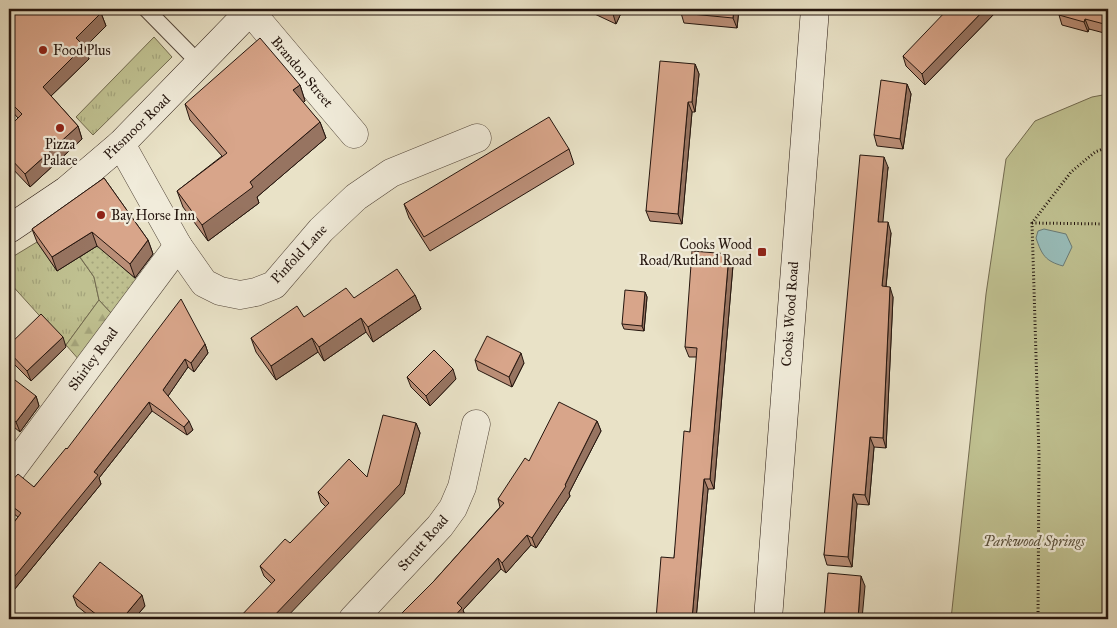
<svg xmlns="http://www.w3.org/2000/svg" width="1117" height="628" font-family="'IM FELL Great Primer',serif">
	<defs>
		<pattern id="grass-tufts" width="24" height="20" patternUnits="userSpaceOnUse" patternTransform="scale(1.25)"><rect width="24" height="20" fill="#bfc090"/><path d="M3 7l-1-3M5 7V3M7 7l1-3M15 17l-1-3M17 17v-4M19 17l1-3" fill="none" stroke="#a4a47b"/></pattern>
		<pattern id="forest-firs" width="22" height="20" patternUnits="userSpaceOnUse" patternTransform="scale(1.25)"><rect width="22" height="20" fill="#bfc090"/><path d="M5 1l3.5 6h-7zM16 11l3.5 6h-7z" fill="#a4a47b"/></pattern>
		<pattern id="garden-dots" width="8" height="8" patternUnits="userSpaceOnUse" patternTransform="scale(1.25)"><rect width="8" height="8" fill="#bfc090"/><path d="M2 2h.1M6 6h.1" fill="none" stroke="#a4a47b" stroke-width="1.8" stroke-linecap="round"/></pattern>
	</defs>
	<rect width="100%" height="100%" fill="#e9e2c7"/>
	<filter id="stains"><feTurbulence type="fractalNoise" baseFrequency=".004" numOctaves="4"/><feColorMatrix values="0 0 0 0 .2 0 0 0 0 .09 0 0 0 0 .02 0 0 0 .5 -.17"/></filter>
	<radialGradient id="worn" r=".72"><stop offset=".6" stop-color="#630" stop-opacity="0"/><stop offset="1" stop-color="#630" stop-opacity=".3"/></radialGradient>
	<!-- grass -->
	<g fill="url(#grass-tufts)" stroke="#726a4f">
		<polygon points="154,37 172,57 93,135 76,117"/>
		<polygon points="37,242 57,270 71,245 94,277 99,300 66,345 9,282 9,259"/>
	</g>
	<!-- forest -->
	<polygon fill="url(#forest-firs)" stroke="#726a4f" points="99,300 113,315 80,361 66,345"/>
	<!-- park -->
	<polygon fill="#bfc090" stroke="#726a4f" points="1108,94 1108,619 951,619 986,294 1006,159 1035,121 1092,97"/>
	<!-- garden -->
	<polygon fill="url(#garden-dots)" stroke="#726a4f" points="104,241 123,268 137,280 113,315 99,300 94,277 80,257"/>
	<!-- water -->
	<path fill="#98bdba" stroke="#6a7a75" d="M1044 229 1066 234 1072 247 1063 266C1045 261 1042 255 1036 238L1038 231Z"/>
	<g fill="none" stroke-linecap="round" stroke-linejoin="round">
		<!-- lane casing -->
		<g stroke="#55483c" stroke-width="17">
			<polyline id="lane" points="146,9 200,64"/>
		</g>
		<!-- street casing -->
		<g stroke="#55483c" stroke-width="29">
			<g id="street">
				<polyline points="250,11 354,134"/>
				<polyline points="121,144 178,246 204,283 220,291 240,295 256,292 274,285 321,230 356,197 391,173 477,138"/>
				<polyline points="9,473 178,246"/>
				<polyline points="353,619 440,526 453,508 462,487 476,424"/>
			</g>
		</g>
		<!-- secondary casing -->
		<g stroke="#24150e" stroke-width="29">
			<g id="secondary">
				<polyline points="9,229 67,190 121,144 252,9"/>
				<polyline points="768,619 815,9"/>
			</g>
		</g>
		<!-- path -->
		<g stroke="#24150e" stroke-width="3" stroke-dasharray="1 2.5" stroke-linecap="butt">
			<polyline points="1032,223 1108,224"/>
			<polyline points="1038,619 1039,455 1032,223 1071,172 1095,152 1108,147"/>
		</g>
		<!-- lane -->
		<use href="#lane" stroke="#f1ecdb" stroke-width="15"/>
		<!-- street -->
		<use href="#street" stroke="#f1ecdb" stroke-width="28"/>
		<!-- secondary -->
		<use href="#secondary" stroke="#f1ecdb" stroke-width="28"/>
	</g>
	<!-- wall -->
	<g fill="#ba8e77" stroke="#24150e">
		<polygon points="584,9 623,9 616,24"/>
		<polygon points="633,9 644,9 642,13"/>
		<polygon points="739,9 737,28 684,23 681,13"/>
		<polygon points="1108,9 1108,34 1089,29 1088,32 1062,25 1059,15"/>
		<polygon points="9,12 32,14 101,13 106,26 85,47 89,59 51,96 78,126 82,139 30,187 9,165 9,127 18,118 9,108"/>
		<polygon points="995,13 925,85 906,66 903,56"/>
		<polygon points="695,64 699,74 695,112 692,112 682,224 650,221 646,211"/>
		<polygon points="907,84 911,94 903,149 877,146 874,135"/>
		<polygon points="300,85 305,101 303,103 320,122 326,138 257,197 259,203 208,241 183,207 177,191 222,156 190,120 185,104"/>
		<polygon points="569,149 574,164 430,251 409,218 404,204"/>
		<polygon points="888,167 882,222 891,233 886,287 893,297 886,448 874,447 869,505 857,504 852,567 827,565 824,555"/>
		<polygon points="104,178 148,240 153,254 135,278 97,246 57,271 37,242 32,229"/>
		<polygon points="733,265 714,489 708,489 696,619 656,619 674,558 690,432 697,357 689,357 685,347"/>
		<polygon points="645,292 647,297 644,331 624,329 622,324"/>
		<polygon points="415,295 421,309 373,342 366,332 324,361 318,352 276,380 256,352 251,338 354,298"/>
		<polygon points="205,344 208,353 194,372 188,367 168,396 193,430 187,435 152,411 99,478 101,484 14,590 9,585 9,529 18,517 9,510 9,484 34,487 67,449"/>
		<polygon points="9,345 66,347 31,381 9,359"/>
		<polygon points="475,360 524,363 512,387 478,370"/>
		<polygon points="407,377 456,379 430,406 411,387"/>
		<polygon points="9,388 36,396 39,406 20,432 9,423"/>
		<polygon points="597,421 601,431 569,493 570,496 536,548 531,545 506,573 501,569 463,610 466,618 434,581 500,507 498,499 529,461"/>
		<polygon points="416,423 420,433 404,494 272,584 264,576 260,566 290,543 326,507 321,502 318,492 367,477"/>
		<polygon points="73,596 145,606 134,619 93,619 77,606"/>
	</g>
	<!-- shaded-wall -->
	<g fill="#977461" stroke="#24150e">
		<polygon points="615,9 623,9 616,24 613,14"/>
		<polygon points="734,9 739,9 737,28 733,18"/>
		<polygon points="985,9 993,9 995,13 925,85 922,74"/>
		<polygon points="101,13 106,26 85,47 89,59 47,100 43,87 76,38"/>
		<polygon points="1085,19 1089,29 1088,32 1084,22"/>
		<polygon points="695,64 699,74 695,112 692,102"/>
		<polygon points="907,84 911,94 903,149 900,139"/>
		<polygon points="300,85 305,101 299,106 293,90"/>
		<polygon points="688,102 692,112 682,224 678,214"/>
		<polygon points="320,122 326,138 257,197 259,203 208,241 202,225 250,182"/>
		<polygon points="78,126 82,139 30,187 25,174"/>
		<polygon points="884,157 888,167 882,232 878,222"/>
		<polygon points="888,222 891,233 885,296 882,286"/>
		<polygon points="92,232 97,246 57,271 52,257"/>
		<polygon points="148,240 153,254 135,278 130,264"/>
		<polygon points="729,254 733,265 714,489 710,479"/>
		<polygon points="890,287 893,297 886,448 883,438"/>
		<polygon points="645,292 647,297 644,331 642,326"/>
		<polygon points="415,295 421,309 373,342 368,327"/>
		<polygon points="361,318 366,332 324,361 319,347"/>
		<polygon points="63,337 66,347 31,381 27,371"/>
		<polygon points="312,338 318,352 276,380 271,366"/>
		<polygon points="205,344 208,353 194,372 191,363"/>
		<polygon points="521,353 524,363 512,387 509,377"/>
		<polygon points="185,359 188,367 166,399 163,390"/>
		<polygon points="453,369 456,379 430,406 426,396"/>
		<polygon points="36,396 39,406 20,432 16,422"/>
		<polygon points="149,402 152,411 99,478 101,484 14,590 11,581 94,472"/>
		<polygon points="189,421 193,430 187,435 184,427"/>
		<polygon points="597,421 601,431 569,493 570,496 536,548 532,538 565,485"/>
		<polygon points="416,423 420,433 404,494 285,619 271,619"/>
		<polygon points="870,437 874,447 869,505 865,495"/>
		<polygon points="704,479 708,489 696,619 692,619"/>
		<polygon points="853,494 857,504 852,567 848,557"/>
		<polygon points="527,535 531,545 506,573 502,563"/>
		<polygon points="498,558 501,569 463,610 466,618 465,619 452,619 457,603"/>
		<polygon points="861,576 865,586 862,619 858,619"/>
		<polygon points="142,595 145,606 134,619 122,619"/>
	</g>
	<!-- building -->
	<g fill="#d8a58a" stroke="#24150e">
		<polygon points="12,9 27,9 32,14 38,9 97,9 101,13 76,38 84,46 43,87 78,126 25,174 9,157 9,127 22,114 9,101 9,12"/>
		<polygon points="602,9 615,9 613,14"/>
		<polygon points="681,9 734,9 733,18 681,13"/>
		<polygon points="948,9 985,9 922,74 903,56"/>
		<polygon points="1060,9 1108,9 1108,25 1085,19 1084,22 1059,15"/>
		<polygon points="260,38 300,85 293,90 320,122 250,182 253,187 202,225 177,191 227,153 185,104"/>
		<polygon points="660,61 695,64 692,102 688,102 678,214 646,211"/>
		<polygon points="881,80 907,84 900,139 874,135"/>
		<polygon points="549,117 569,149 424,237 404,204"/>
		<polygon points="860,155 884,157 878,222 888,222 882,286 890,287 883,438 870,437 865,495 853,494 848,557 824,555"/>
		<polygon points="104,178 148,240 130,264 92,232 52,257 32,229"/>
		<polygon points="692,251 729,254 710,479 704,479 692,619 656,619 661,557 674,558 684,431 690,432 697,348 685,347"/>
		<polygon points="397,269 415,295 368,327 361,318 319,347 312,338 271,366 251,338 297,306 304,317 346,288 354,298"/>
		<polygon points="625,290 645,292 642,326 622,324"/>
		<polygon points="181,299 205,344 191,363 185,359 163,390 189,421 184,427 149,402 94,472 98,475 11,581 9,579 9,529 21,513 9,504 9,484 18,474 34,487 66,448 67,449"/>
		<polygon points="41,314 63,337 27,371 9,352 9,345"/>
		<polygon points="487,336 521,353 509,377 475,360"/>
		<polygon points="434,350 453,369 426,396 407,377"/>
		<polygon points="15,380 36,396 16,422 9,416 9,388"/>
		<polygon points="559,402 597,421 565,485 566,486 532,538 527,535 502,563 498,558 457,603 462,608 452,619 396,619 434,581 504,503 498,499 525,458 529,461"/>
		<polygon points="383,415 416,423 400,484 271,619 238,619 275,580 260,566 285,539 290,543 329,503 318,492 349,459 367,477"/>
		<polygon points="100,562 142,595 122,619 102,619 73,596"/>
		<polygon points="828,573 861,576 858,619 824,619"/>
	</g>
	<!-- markers -->
	<g fill="#8f2418" stroke="#f1ecdb" stroke-width="2">
		<circle cx="43" cy="50" r="5"/>
		<circle cx="60" cy="128" r="5"/>
		<circle cx="101" cy="215" r="5"/>
		<rect x="757" y="247" width="10" height="10" rx="2.5"/>
	</g>
	<g text-anchor="middle" dominant-baseline="central" stroke-width="4.5" stroke-linejoin="round" paint-order="stroke">
		<!-- poi labels -->
		<g font-size="14" fill="#24150e" stroke="#f1ecdb" text-anchor="start">
			<text x="53" y="50">Food Plus</text>
			<text x="60" y="144" text-anchor="middle">Pizza<tspan x="60" dy="16">Palace</tspan></text>
			<text x="111" y="215">Bay Horse Inn</text>
			<text x="752" y="244" text-anchor="end">Cooks Wood<tspan x="752" dy="16">Road/Rutland Road</tspan></text>
		</g>
		<!-- street labels -->
		<g font-size="14" fill="#24150e" stroke="#f1ecdb">
			<text transform="translate(302 72) rotate(50)">Brandon Street</text>
			<text transform="translate(137 127) rotate(-44)">Pitsmoor Road</text>
			<text transform="translate(299 254) rotate(-47)">Pinfold Lane</text>
			<text transform="translate(790 314) rotate(-86)">Cooks Wood Road</text>
			<text transform="translate(93 359) rotate(-54)">Shirley Road</text>
			<text transform="translate(423 543) rotate(-49)">Strutt Road</text>
		</g>
		<!-- park labels -->
		<g font-size="14" font-style="italic" fill="#5a513c" stroke="#f1ecdb">
			<text x="1034" y="541">Parkwood Springs</text>
		</g>
	</g>
	<!-- margin -->
	<rect width="1117" height="628" fill="none" stroke="#e9e2c7" stroke-width="30"/>
	<rect x="10" y="10" width="1097" height="608" fill="none" stroke="#24150e" stroke-width="2.5"/>
	<rect x="15" y="15" width="1087" height="598" fill="none" stroke="#24150e"/>
	<rect width="100%" height="100%" filter="url(#stains)"/>
	<rect width="100%" height="100%" fill="url(#worn)"/>
</svg>
